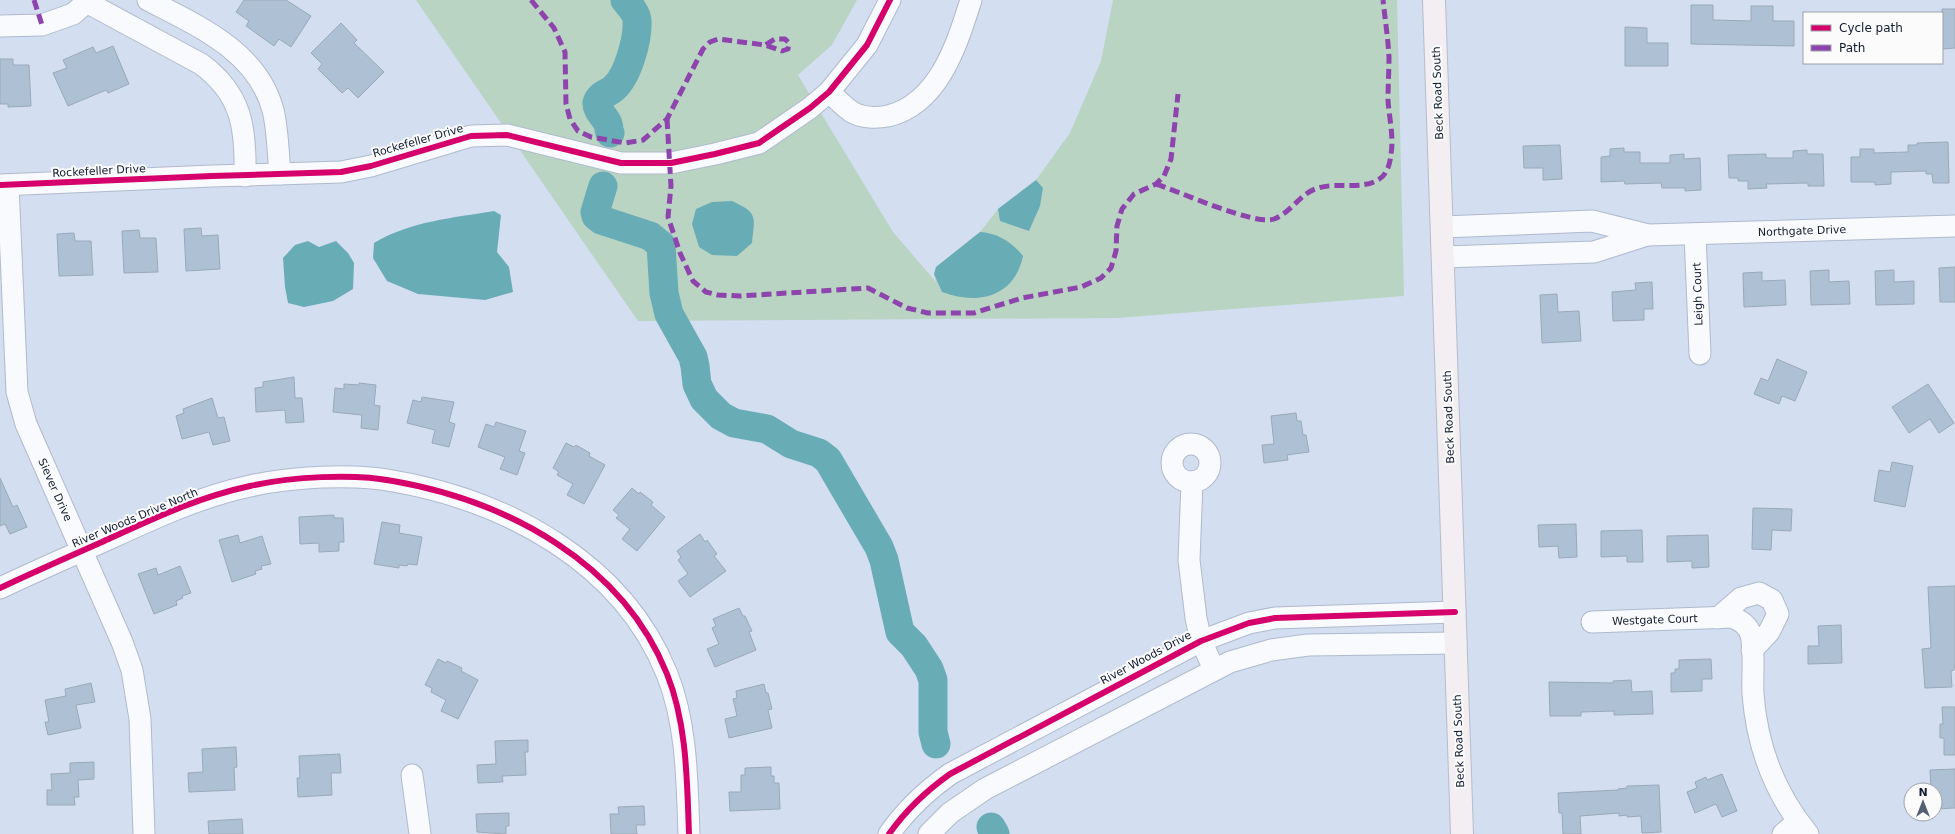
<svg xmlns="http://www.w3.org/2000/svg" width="1955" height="834" font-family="'DejaVu Sans',sans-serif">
	<rect width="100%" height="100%" fill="#d3def1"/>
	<!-- green -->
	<polygon fill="#bad4c3" points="416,0 857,0 832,45 798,75 893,232 936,282 934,274 936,267 980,232 998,209 1036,180 1070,133 1101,61 1113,0 1397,0 1404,296 1117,318 638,321"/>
	<!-- water -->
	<g fill="#68acb6">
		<polygon points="1036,180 1043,188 1040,206 1029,231 1000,221 998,209"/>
		<path d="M732 201C758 213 755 216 752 243L737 256 712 255 699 247 692 224 696 209 712 202Z"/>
		<path d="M494 211 501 215 497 252 509 267 513 292 485 300 418 294 387 281 373 258 374 243C411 221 453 218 494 211Z"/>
		<path d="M980 232C997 233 1012 242 1023 256 1014 298 977 305 942 292L934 274 936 267Z"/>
		<polygon points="308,241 319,247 336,241 348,253 354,263 353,289 333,301 304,307 288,303 285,287 283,258 295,245"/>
	</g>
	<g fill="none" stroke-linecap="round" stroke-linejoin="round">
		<!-- river -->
		<g stroke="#68acb6" stroke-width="29">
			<path d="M610 133C609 131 609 127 608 124 606 118 596 110 597 103 599 94 610 93 615 87 628 75 638 39 637 21 637 14 630 6 625 0"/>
			<polyline points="603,186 595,212 596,216 601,220 650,236 661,245 664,293 669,314 693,357 695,366 697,384 704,399 721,416 734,423 767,429 791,444 819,453 828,460 879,547 884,560 900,632 914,646 929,669 933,680 933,732 936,744"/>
			<polyline points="991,827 995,834"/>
		</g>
	</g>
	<!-- building -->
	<g fill="#aec1d4" stroke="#99a9b9">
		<polygon points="244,0 286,0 311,16 291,47 279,39 274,46 246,26 249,21 236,12"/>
		<polygon points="1691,5 1713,5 1713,20 1751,21 1751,6 1773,6 1773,21 1794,21 1794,46 1691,44"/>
		<polygon points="1942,9 1955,9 1955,48 1942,49"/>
		<polygon points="341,23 357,40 354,43 384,72 358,98 348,88 342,93 318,69 322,64 311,53"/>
		<polygon points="1625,27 1647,28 1647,43 1668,43 1668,66 1625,66"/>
		<polygon points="113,46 129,84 108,93 106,90 68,106 53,73 67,68 63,60 93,47 96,53"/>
		<polygon points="0,59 13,59 13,65 29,65 31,106 8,107 8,104 0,104"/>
		<polygon points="1948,142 1949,183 1933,183 1932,174 1926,174 1926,171 1891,172 1891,184 1875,185 1875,182 1851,182 1851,157 1860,157 1860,149 1874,149 1874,153 1908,152 1908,145 1917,145 1917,143"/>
		<polygon points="1560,145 1562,179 1543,180 1543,168 1524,168 1523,146"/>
		<polygon points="1624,148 1624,152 1640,152 1640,163 1670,163 1670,155 1684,154 1684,159 1700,158 1701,190 1685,191 1685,188 1662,188 1661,183 1625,184 1624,181 1601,182 1601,157 1610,156 1610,149"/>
		<polygon points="1807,150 1807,154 1823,154 1824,186 1808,186 1808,183 1766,184 1767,188 1748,189 1748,181 1738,181 1738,178 1729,178 1728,155 1766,154 1766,158 1793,158 1793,151"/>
		<polygon points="201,228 202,236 218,235 220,269 186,271 184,229"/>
		<polygon points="139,230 140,238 156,238 158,272 124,273 122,231"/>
		<polygon points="74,233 75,241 91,241 93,275 59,276 57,234"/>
		<polygon points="1955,267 1955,302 1940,302 1939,268"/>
		<polygon points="1829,270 1829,282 1849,281 1850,304 1811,305 1810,271"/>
		<polygon points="1894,270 1894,282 1914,281 1914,304 1876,305 1875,271"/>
		<polygon points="1762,272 1762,281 1785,280 1786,305 1744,307 1743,273"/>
		<polygon points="1652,282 1653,309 1644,309 1644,320 1613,321 1612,292 1636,290 1635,283"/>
		<polygon points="1557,294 1558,312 1579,311 1581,341 1542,343 1540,295"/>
		<polygon points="1777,359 1807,372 1795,401 1782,396 1779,404 1754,394 1761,378 1768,381"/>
		<polygon points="294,377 295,398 302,398 304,422 286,423 285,410 256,412 255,388 263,387 263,382"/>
		<polygon points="359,383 376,385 374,405 380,406 378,430 361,428 362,415 333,412 335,388 344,389 344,384 359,385"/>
		<polygon points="1928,384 1954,423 1939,433 1930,419 1909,433 1892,407"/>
		<polygon points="422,397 454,402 449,422 455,424 449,447 432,443 435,430 407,423 413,400 421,402"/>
		<polygon points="212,398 218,418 224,417 230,441 213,445 209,432 182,439 176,416 184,413 183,409"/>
		<polygon points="1296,413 1297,421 1301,421 1303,435 1306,435 1309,452 1287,455 1288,460 1264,463 1262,445 1274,444 1271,416"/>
		<polygon points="496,422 526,431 519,451 525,453 517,475 500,469 505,457 478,447 486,424 494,427"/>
		<polygon points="566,443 574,447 576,445 590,453 589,456 605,465 584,504 567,495 573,484 557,475 559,472 553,468"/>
		<polygon points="1892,462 1913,466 1905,507 1874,501 1879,470 1890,472"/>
		<polygon points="0,478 13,507 17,505 27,527 10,534 5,524 0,526"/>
		<polygon points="632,488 639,494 640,492 653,502 651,505 665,517 637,551 622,539 630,529 616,518 619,515 613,510"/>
		<polygon points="1753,508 1792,509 1791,531 1772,530 1771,550 1752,549"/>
		<polygon points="334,515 334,518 343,518 344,542 339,542 339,551 319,552 319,543 300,544 299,517"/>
		<polygon points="382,522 400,525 399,533 422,537 417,565 408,564 407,566 399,565 399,568 374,564"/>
		<polygon points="1576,524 1577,557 1559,558 1558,546 1539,547 1538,525"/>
		<polygon points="1642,530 1643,562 1627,562 1627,556 1601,557 1601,531"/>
		<polygon points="700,534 705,542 707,540 717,554 714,556 726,571 690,597 678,581 688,574 678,560 681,557 677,551"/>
		<polygon points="238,535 240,543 262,536 271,564 261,566 262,569 255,571 256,574 232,582 219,540"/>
		<polygon points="1708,535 1709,567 1692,568 1692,561 1667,562 1667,536"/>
		<polygon points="180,566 191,593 182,596 183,598 176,601 177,605 154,614 138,574 156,568 158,575"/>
		<polygon points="1955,586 1955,664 1954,670 1951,671 1952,687 1925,688 1922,649 1931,648 1928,587"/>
		<polygon points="739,608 743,616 745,616 752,631 749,632 756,650 715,667 707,649 719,644 712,628 716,626 713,619"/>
		<polygon points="1841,625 1842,663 1808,664 1808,646 1819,646 1818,626"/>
		<polygon points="438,659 446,663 447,661 462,668 461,671 478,680 458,719 441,711 446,700 431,692 432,688 425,685"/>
		<polygon points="1711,659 1712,679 1702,679 1702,691 1671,692 1671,673 1675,673 1675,669 1679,669 1679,660"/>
		<polygon points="1631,680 1632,692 1652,691 1653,714 1614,715 1614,711 1581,712 1581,716 1550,716 1549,682 1613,683 1613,681"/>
		<polygon points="91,683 95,702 76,705 81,728 48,735 45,722 49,722 45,700 66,696 65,689"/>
		<polygon points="764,684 766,693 768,693 772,709 768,710 772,728 729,738 725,719 737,716 733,699 737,698 736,691"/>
		<polygon points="1942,707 1955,707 1955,755 1944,755 1944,738 1940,738 1940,724 1943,724"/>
		<polygon points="528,740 528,752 525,752 526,775 502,776 503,782 478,783 477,765 496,764 495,741"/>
		<polygon points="236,747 237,767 234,768 235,790 189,792 188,773 203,772 202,749"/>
		<polygon points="340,754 341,773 331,773 332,795 298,797 297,778 300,778 299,756"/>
		<polygon points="94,762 94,779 78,780 79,797 74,797 75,805 47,805 47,790 52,790 51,774 70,773 70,763"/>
		<polygon points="771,767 771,776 774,776 774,783 779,783 780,809 730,811 729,792 741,792 741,775 745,775 745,768"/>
		<polygon points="1955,769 1955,808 1935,809 1935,790 1931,790 1930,770"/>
		<polygon points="1722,774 1737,811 1722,817 1716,804 1695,813 1687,792 1697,788 1695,782 1706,777 1707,780"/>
		<polygon points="1659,785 1661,832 1642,833 1641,816 1627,817 1627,815 1619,816 1619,813 1580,816 1581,834 1563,834 1562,813 1559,813 1558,793 1618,790 1618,789 1627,788 1627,786"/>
		<polygon points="644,806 645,825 636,825 637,834 611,834 610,814 619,814 618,807"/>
		<polygon points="509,813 509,826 506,826 506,834 477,832 476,814"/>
		<polygon points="242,819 243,834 209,834 208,821"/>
	</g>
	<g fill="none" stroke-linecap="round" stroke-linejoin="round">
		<!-- minor casing -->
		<g stroke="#afbacd" stroke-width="23">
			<g id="minor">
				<path d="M148 0C198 26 257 51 273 110 278 131 278 153 280 174"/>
				<path d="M88 3 201 64C242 94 246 128 245 176"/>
				<polyline points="0,26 42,25 73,14 89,0"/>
				<path d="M829 92C836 98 844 107 852 112 862 118 877 118 888 116 939 104 957 44 971 0"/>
				<polyline points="0,185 212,176 341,172 371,166 471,136 507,135 621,163 671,163 715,154 759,143 810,108 829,92 867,45 890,0"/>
				<polyline points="8,185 17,392 26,424 122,642 132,670 140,719 144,834"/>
				<polyline points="1442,227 1592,221 1648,235 1955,226"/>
				<polyline points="1695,234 1700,354"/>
				<polyline points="1444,257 1594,252 1647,235"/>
				<circle cx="1191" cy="463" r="19"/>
				<polyline points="1192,482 1189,560 1196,618 1201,641 1214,669"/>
				<path d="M0 588C34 572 68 557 102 542 150 520 198 497 250 486 290 477 353 473 393 481 507 501 622 562 667 674 687 724 687 780 689 834"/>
				<polyline points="1718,618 1741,598 1759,593 1772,600 1778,614 1769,632 1752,650"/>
				<path d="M1592 622 1732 617C1741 621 1748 625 1751 635 1755 650 1752 677 1753 694 1757 746 1775 794 1808 834"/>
				<polyline points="412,775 420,834"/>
				<path d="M889 834C906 810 926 791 950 774L1201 641 1249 623 1275 618 1455 612"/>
				<polyline points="929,834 950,813 985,789 1230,662 1271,650 1308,645 1456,643"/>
				<polyline points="1783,834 1798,821"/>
			</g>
		</g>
		<!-- major casing -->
		<g stroke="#b6bdc9" stroke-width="24">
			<polyline id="major" points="1434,0 1462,834"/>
		</g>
		<!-- minor -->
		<use href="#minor" stroke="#f8fafd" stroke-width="21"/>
		<!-- major -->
		<use href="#major" stroke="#f2eef1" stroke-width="22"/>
		<!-- quiet -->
		<g stroke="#8e44ad" stroke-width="5" stroke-dasharray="10 5" stroke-linecap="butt">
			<polyline points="34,0 42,25"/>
			<polyline points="531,0 554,28 565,52 566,104 570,119 578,131 591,137 625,143 643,140 667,119 703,49 710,42 718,39 765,45 782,51 788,49 789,43 785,39 775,39 765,45"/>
			<polyline points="667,119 671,186 668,217 680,253 693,281 706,292 718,295 740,296 868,288 907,308 928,313 974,313 1022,298 1081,287 1101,278 1111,268 1116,251 1117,226 1122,209 1134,194 1156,184 1164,176 1171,159 1178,94"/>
			<path d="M1156 184C1178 191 1255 226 1274 219 1291 213 1300 193 1318 188 1337 182 1361 190 1378 180 1387 175 1390 164 1391 154 1394 137 1389 117 1388 100 1388 85 1389 71 1389 57 1388 38 1385 19 1383 0"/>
		</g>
		<!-- cycleway casing -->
		<g stroke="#fbfbfb" stroke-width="8">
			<g id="cycleway">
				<polyline points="0,185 212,176 341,172 371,166 471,136 507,135 621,163 671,163 715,154 759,143 810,108 829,92 867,45 890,0"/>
				<path d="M0 588C34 572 68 557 102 542 150 520 198 497 250 486 290 477 353 473 393 481 507 501 622 562 667 674 687 724 687 780 689 834"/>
				<path d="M889 834C906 810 926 791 950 774L1201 641 1249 623 1275 618 1455 612"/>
			</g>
		</g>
		<!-- cycleway -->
		<use href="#cycleway" stroke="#d6006c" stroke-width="6"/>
	</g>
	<g text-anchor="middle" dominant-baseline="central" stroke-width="4" stroke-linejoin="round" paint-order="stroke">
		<!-- street labels -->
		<g font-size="11" fill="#0f1b30" stroke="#fbfbfb">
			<text transform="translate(1438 93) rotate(-92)">Beck Road South</text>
			<text transform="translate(418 141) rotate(-16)">Rockefeller Drive</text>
			<text transform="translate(99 171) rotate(-3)">Rockefeller Drive</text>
			<text transform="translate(1802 231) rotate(-2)">Northgate Drive</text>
			<text transform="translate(1698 294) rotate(-92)">Leigh Court</text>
			<text transform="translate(1449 417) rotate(-92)">Beck Road South</text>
			<text transform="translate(55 490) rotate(66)">Siever Drive</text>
			<text transform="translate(135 518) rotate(-23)">River Woods Drive North</text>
			<text transform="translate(1655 620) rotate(-2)">Westgate Court</text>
			<text transform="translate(1146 658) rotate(-28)">River Woods Drive</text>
			<text transform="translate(1459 741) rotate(-92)">Beck Road South</text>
		</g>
	</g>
	<!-- legend -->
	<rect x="1803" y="12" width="140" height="52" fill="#fbfbfb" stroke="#9da1aa"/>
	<rect x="1811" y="25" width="20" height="6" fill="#d6006c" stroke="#9da1aa"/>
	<text x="1839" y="32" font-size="12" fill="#0f1b30">Cycle path</text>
	<rect x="1811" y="45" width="20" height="6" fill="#8e44ad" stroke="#9da1aa"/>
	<text x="1839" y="52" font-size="12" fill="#0f1b30">Path</text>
	<!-- north arrow -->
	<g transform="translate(1923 802)"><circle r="19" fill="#fbfbfb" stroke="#9da1aa"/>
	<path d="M0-3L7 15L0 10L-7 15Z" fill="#545f74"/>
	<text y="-6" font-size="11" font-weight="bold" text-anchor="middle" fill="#0f1b30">N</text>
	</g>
</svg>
